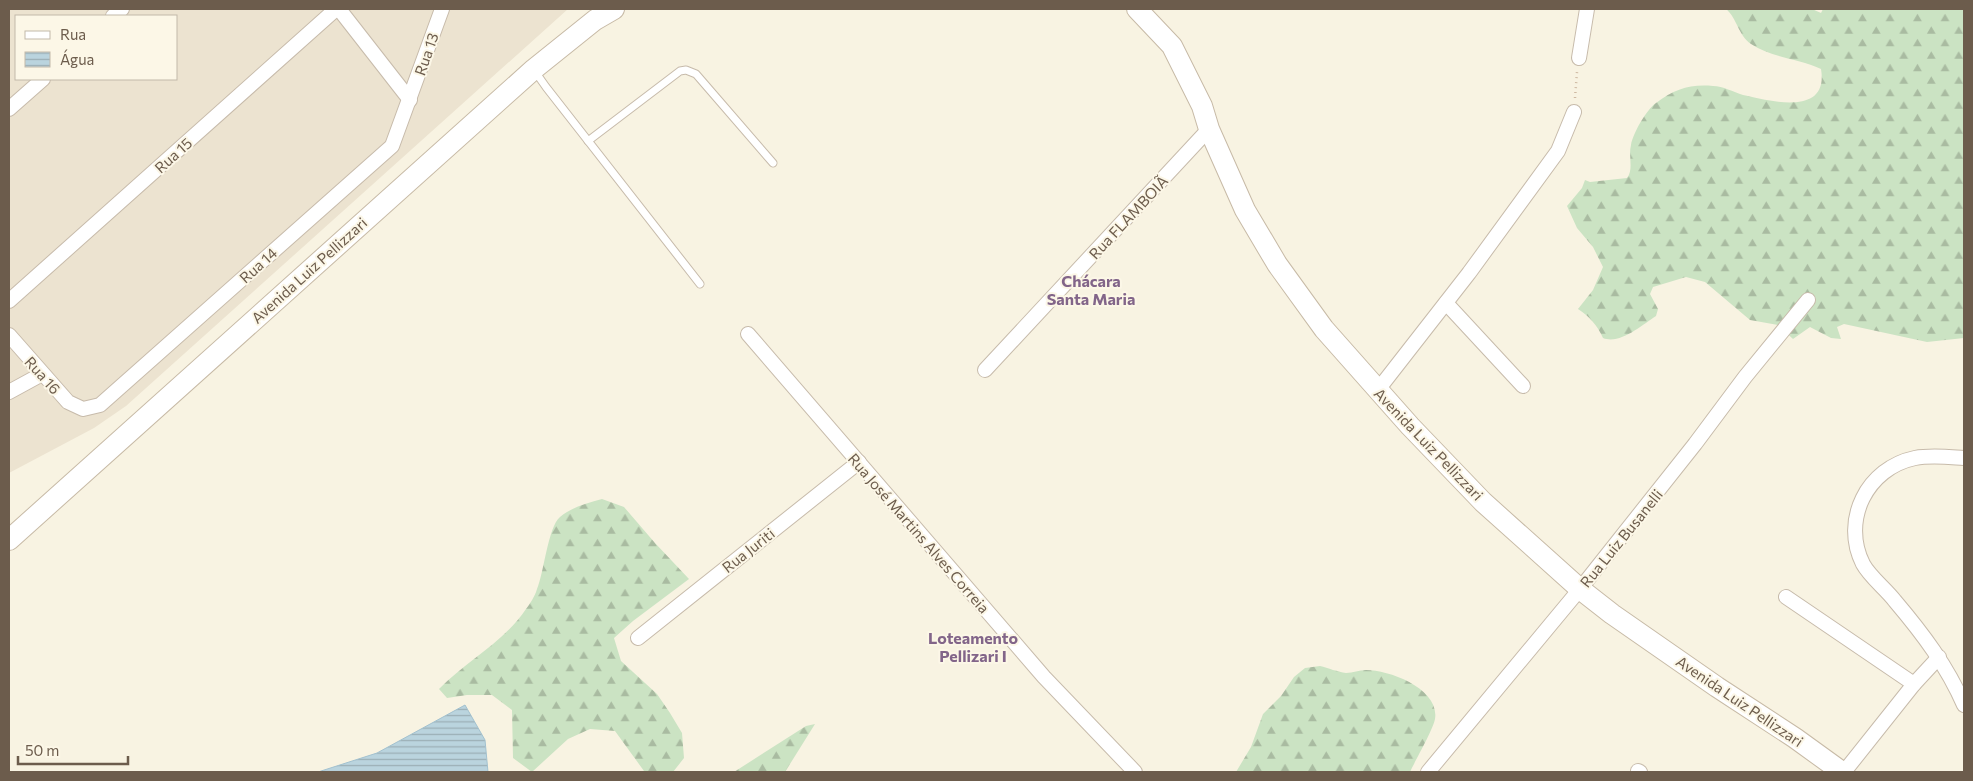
<svg xmlns="http://www.w3.org/2000/svg" width="1973" height="781" font-family="Commissioner,sans-serif">
	<defs>
		<pattern id="forest-firs" width="22" height="20" patternUnits="userSpaceOnUse" patternTransform="scale(1.25)"><rect width="22" height="20" fill="#cbe3c3"/><path d="M5 1l3.5 6h-7zM16 11l3.5 6h-7z" fill="#a9bba1"/></pattern>
		<pattern id="water-rules" width="6" height="5" patternUnits="userSpaceOnUse" patternTransform="scale(1.25)"><rect width="6" height="5" fill="#bad4de"/><path d="M0 2.5h6" fill="none" stroke="#9bafb6"/></pattern>
	</defs>
	<rect width="100%" height="100%" fill="#f8f3e2"/>
	<!-- residential -->
	<path fill="#ece3d0" fill-rule="evenodd" d="M9 9H568L126 406 94 428 9 473ZM16 16H176V79H16Z"/>
	<!-- forest -->
	<g fill="url(#forest-firs)">
		<path d="M1726 9H1812L1821 13 1823 9H1964V338L1927 342 1844 324 1837 327 1841 339 1831 338 1810 327 1793 339 1778 325 1750 320 1705 282 1686 277 1653 287 1650 294 1658 309 1656 316C1642 325 1620 345 1603 338 1597 325 1590 317 1578 309L1593 290 1603 267 1593 247 1577 228 1567 206 1582 188 1585 180 1590 182 1627 178C1634 169 1628 156 1631 145 1633 133 1647 109 1656 103 1675 89 1690 84 1713 86 1723 86 1733 92 1743 95 1770 101 1829 117 1821 69 1798 58 1772 58 1751 44 1738 35 1737 18 1726 9Z"/>
		<path d="M602 499 624 507 655 543 689 579 633 621 614 638 621 661 657 694 670 713 682 733 684 758 673 772 644 771 615 731 590 729 568 739 532 772 513 758 512 710 492 695H467L447 698 439 689C466 661 504 642 526 609 530 604 535 596 537 589 544 573 548 527 560 517 572 507 587 503 602 499Z"/>
		<path d="M1320 666C1328 668 1338 672 1346 673 1353 673 1359 670 1366 670 1390 670 1440 689 1435 719 1433 730 1415 761 1410 772H1236L1251 747 1263 714 1281 696 1294 677 1305 668Z"/>
		<polygon points="815,724 785,772 734,772 806,726"/>
	</g>
	<!-- water -->
	<polygon fill="url(#water-rules)" stroke="#a2c1cf" points="465,705 485,740 488,772 318,772 377,753"/>
	<g fill="none" stroke-linecap="round" stroke-linejoin="round">
		<!-- service casing -->
		<g stroke="#c7bbab" stroke-width="9">
			<g id="service">
				<polyline points="534,70 546,87 700,284"/>
				<polyline points="588,141 680,71 686,70 696,74 773,163"/>
			</g>
		</g>
		<!-- minor casing -->
		<g stroke="#c7bbab" stroke-width="16">
			<g id="minor">
				<polyline points="339,9 410,100"/>
				<polyline points="113,16 122,9"/>
				<polyline points="1579,58 1587,9"/>
				<polyline points="9,109 43,79"/>
				<polyline points="9,301 336,9"/>
				<polyline points="1446,303 1523,386"/>
				<polyline points="748,334 1044,677 1135,772"/>
				<polyline points="9,335 68,402 83,409 100,405 392,146 442,9"/>
				<polyline points="985,370 1209,129"/>
				<polyline points="1377,391 1469,273 1558,151 1574,112"/>
				<polyline points="9,392 42,374"/>
				<path d="M1964 458C1948 457 1931 455 1915 458 1867 468 1841 520 1863 564 1870 577 1886 589 1895 601 1923 634 1947 666 1964 705"/>
				<polyline points="1786,597 1914,684"/>
				<polyline points="638,638 859,462"/>
				<polyline points="1638,771 1640,772"/>
				<polyline points="1428,772 1580,589 1695,444 1745,377 1808,300"/>
				<polyline points="1844,772 1914,684 1939,657"/>
			</g>
		</g>
		<!-- secondary casing -->
		<g stroke="#c7baa6" stroke-width="22">
			<g id="secondary">
				<polyline points="1137,9 1172,46 1202,106 1209,129 1245,210 1277,264 1324,329 1410,426 1483,502 1580,589 1612,614 1717,687 1795,738 1842,772"/>
				<polyline points="9,540 534,69 595,20 614,9"/>
			</g>
		</g>
		<!-- path -->
		<polyline stroke="#ceb9a2" stroke-width="2.5" stroke-dasharray="1 4" stroke-linecap="butt" points="1575,98 1577,72"/>
		<!-- service -->
		<use href="#service" stroke="#fff" stroke-width="7"/>
		<!-- minor -->
		<use href="#minor" stroke="#fff" stroke-width="14"/>
		<!-- secondary -->
		<use href="#secondary" stroke="#fff" stroke-width="20"/>
	</g>
	<g text-anchor="middle" dominant-baseline="central" stroke-width="4" stroke-linejoin="round" paint-order="stroke">
		<!-- street labels -->
		<g font-size="15" fill="#6c5c4c" stroke="#fcf7e7">
			<text transform="translate(426 54) rotate(-71)">Rua 13</text>
			<text transform="translate(173 155) rotate(-42)">Rua 15</text>
			<text transform="translate(1128 217) rotate(-47)">Rua FLAMBOIÃ</text>
			<text transform="translate(258 265) rotate(-42)">Rua 14</text>
			<text transform="translate(309 270) rotate(-42)">Avenida Luiz Pellizzari</text>
			<text transform="translate(43 375) rotate(48)">Rua 16</text>
			<text transform="translate(1429 444) rotate(46)">Avenida Luiz Pellizzari</text>
			<text transform="translate(919 533) rotate(49)">Rua José Martins Alves Correia</text>
			<text transform="translate(1621 538) rotate(-51)">Rua Luiz Busanelli</text>
			<text transform="translate(748 550) rotate(-38)">Rua Juriti</text>
			<text transform="translate(1740 701) rotate(34)">Avenida Luiz Pellizzari</text>
		</g>
		<!-- neighbourhood labels -->
		<g font-size="16" font-weight="bold" fill="#826589" stroke="#fcf7e7">
			<text x="1091" y="280">Chácara<tspan x="1091" dy="18">Santa Maria</tspan></text>
			<text x="973" y="637">Loteamento<tspan x="973" dy="18">Pellizari I</tspan></text>
		</g>
	</g>
	<!-- border -->
	<rect width="1973" height="781" fill="none" stroke="#6c5c4c" stroke-width="20"/>
	<!-- legend -->
	<rect x="15" y="15" width="162" height="65" fill="#fcf7e7" stroke="#c2b9a9"/>
	<rect x="25" y="31" width="25" height="8" fill="#ffffff" stroke="#c2b9a9"/>
	<text x="60" y="40" font-size="15" fill="#6c5c4c">Rua</text>
	<rect x="25" y="52" width="25" height="15" fill="url(#water-rules)" stroke="#c2b9a9"/>
	<text x="60" y="65" font-size="15" fill="#6c5c4c">Água</text>
	<!-- scale -->
	<path d="M18 756v8h110v-8" fill="none" stroke="#6c5c4c" stroke-width="2.5"/>
	<text x="25" y="756" font-size="15" fill="#6c5c4c" stroke="#fcf7e7" stroke-width="4" paint-order="stroke">50 m</text>
</svg>
